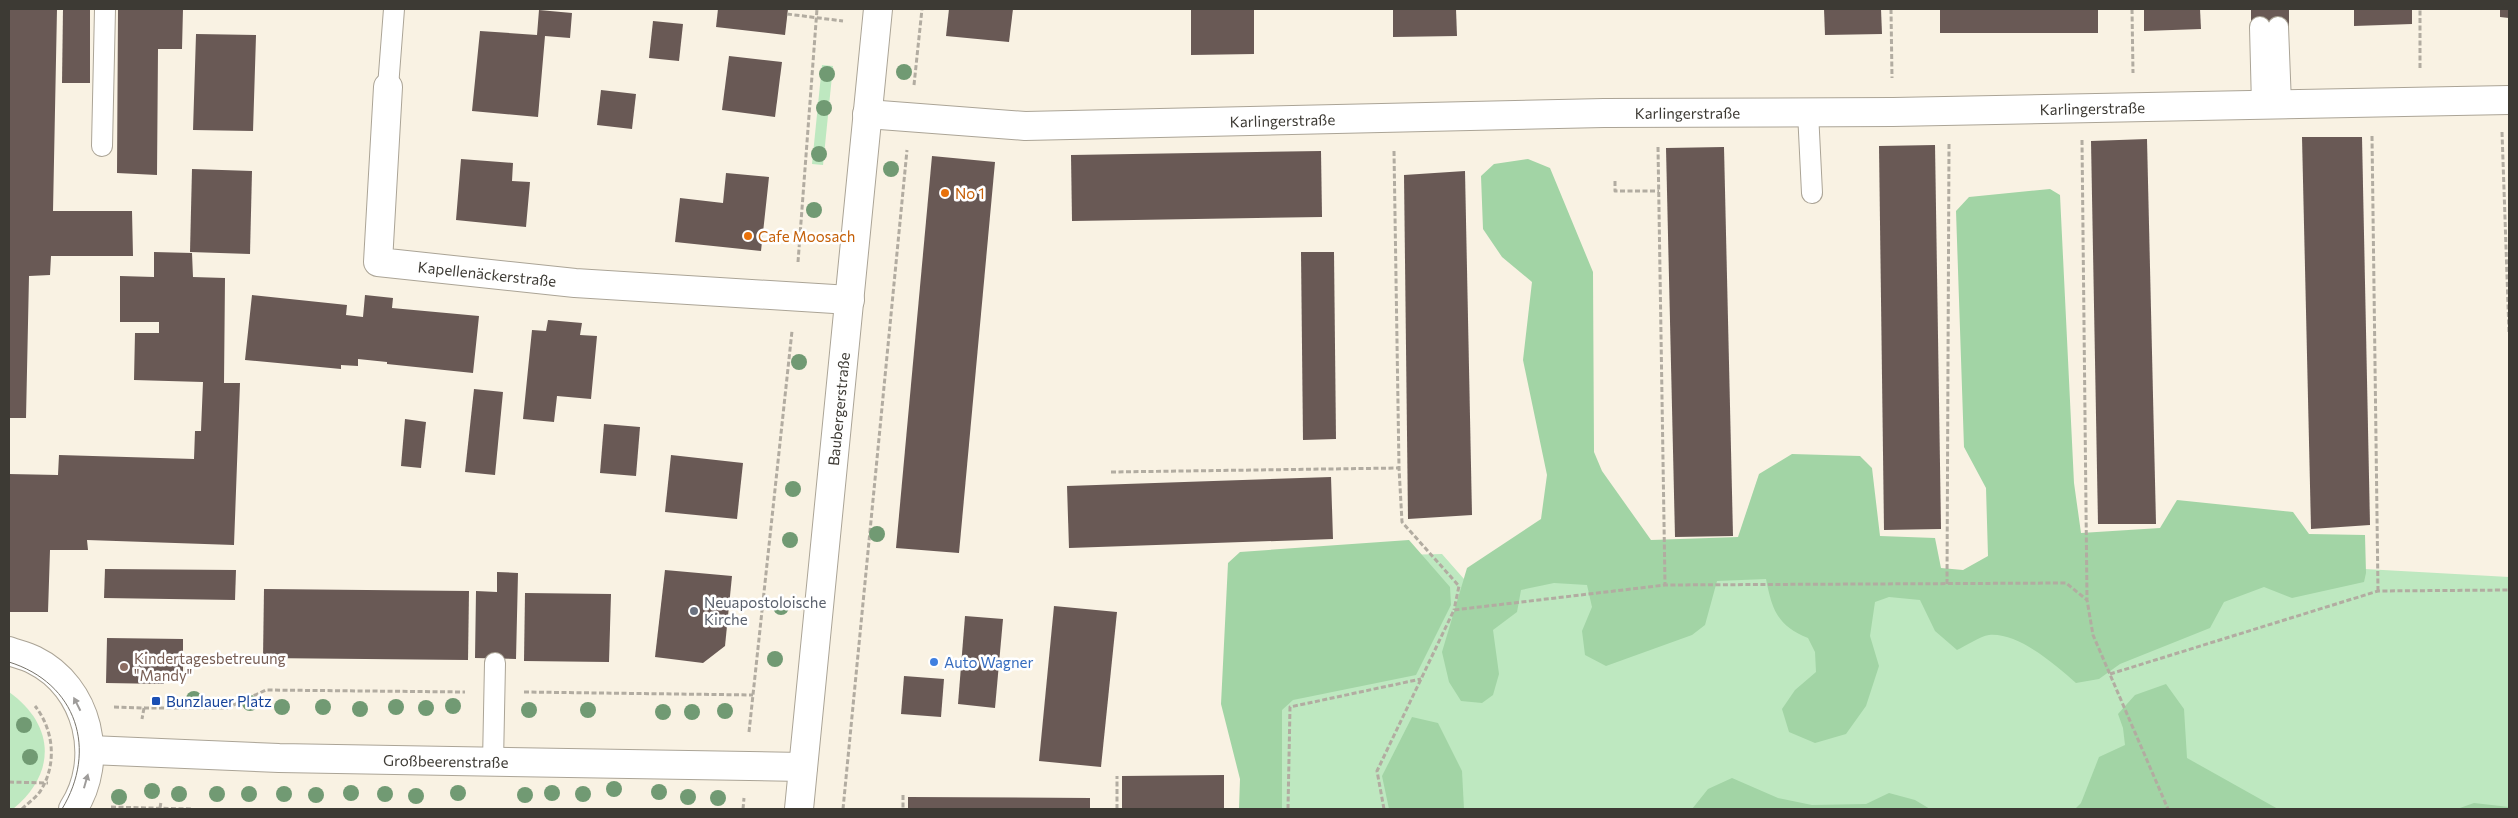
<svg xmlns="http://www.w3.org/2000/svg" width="2518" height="818" font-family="Commissioner,sans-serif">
	<rect width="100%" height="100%" fill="#f9f2e3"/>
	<!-- green -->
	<g fill="#bee8c0">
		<polygon points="822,65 833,66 823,165 812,164"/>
		<polygon points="1442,554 1464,579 2365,569 2509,577 2509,809 1244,809 1244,559"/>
		<path d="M9 692C55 725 57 773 13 809H9Z"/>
	</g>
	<!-- forest -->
	<g fill="#a2d4a5">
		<path d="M1528 159 1550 168 1593 272 1594 452 1602 471 1651 540 1738 537 1759 474 1792 454 1860 456 1872 468 1880 536 1935 538 1941 568 1963 570 1988 556 1986 488 1964 447 1956 211 1969 197 2050 189 2060 195 2074 483 2081 533 2160 528 2177 500 2293 512 2309 534 2365 535 2366 573 2364 582 2292 598 2264 587 2224 602 2210 628 2120 664 2099 679 2076 683C2056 665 2018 632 1989 635 1980 636 1966 646 1957 650L1935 631 1920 600 1889 597 1875 602 1870 636 1879 666 1866 706 1846 734 1815 743 1789 732 1782 709 1795 690 1816 672 1815 652 1808 638C1777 626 1772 609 1766 579L1717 581 1705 625 1692 635 1606 666 1585 655 1582 631 1592 607 1587 585 1554 583 1521 590 1517 612 1493 630 1499 674 1493 695 1482 703 1461 701 1449 682 1442 652 1467 568 1541 519 1547 475 1523 360 1532 282 1502 257 1483 229 1481 176 1494 164Z"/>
		<polygon points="1409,540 1450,587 1451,605 1416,675 1293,700 1282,710 1282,809 1239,809 1240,779 1221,704 1228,563 1240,552"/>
		<polygon points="2166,684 2184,709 2187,758 2278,809 2075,809 2081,803 2099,757 2125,745 2123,728 2118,714 2135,695"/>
		<polygon points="1412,717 1438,723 1462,771 1464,809 1389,809 1382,776"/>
		<polygon points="1732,778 1778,798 1812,805 1866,804 1889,793 1915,800 1930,809 1692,809 1708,789"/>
		<polygon points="2474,803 2509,807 2509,809 2457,809"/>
	</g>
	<!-- building -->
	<g fill="#695955">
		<polygon points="9,9 57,9 53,211 132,211 133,256 51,256 50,275 29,276 26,418 9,418"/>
		<polygon points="63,9 90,9 90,83 62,83"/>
		<polygon points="118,9 183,9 182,49 158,49 157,175 117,173"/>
		<polygon points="718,9 788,9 785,35 716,27"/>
		<polygon points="949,9 1013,9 1009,42 946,36"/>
		<polygon points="1191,9 1254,9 1254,54 1191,55"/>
		<polygon points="1393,9 1456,9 1457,36 1393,37"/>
		<polygon points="1824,9 1881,9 1882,34 1825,35"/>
		<rect x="1940" y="9" width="158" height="24"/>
		<polygon points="2144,9 2200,9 2201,29 2144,31"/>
		<polygon points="2251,9 2289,9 2289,27 2251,28"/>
		<polygon points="2354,9 2412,9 2412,24 2354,26"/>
		<polygon points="2500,9 2509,9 2509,18 2500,17"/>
		<polygon points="539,10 572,13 570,38 545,36 538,117 472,111 480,31 537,35"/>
		<polygon points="653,21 683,24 679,61 649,58"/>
		<polygon points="196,34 256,35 253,131 193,130"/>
		<polygon points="729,56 782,62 775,117 722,110"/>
		<polygon points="601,90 636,94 632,129 597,125"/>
		<polygon points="2302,137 2362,137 2370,525 2311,529"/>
		<polygon points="2147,139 2156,524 2098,524 2091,141"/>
		<polygon points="1935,145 1941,529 1884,530 1879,146"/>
		<polygon points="1724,147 1733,536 1675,537 1666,148"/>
		<polygon points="1321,151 1322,217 1072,221 1071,155"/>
		<polygon points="932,156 995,162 959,553 896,548"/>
		<polygon points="461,159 513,163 512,181 530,182 526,227 456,220"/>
		<polygon points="192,169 252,171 250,254 190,252"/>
		<polygon points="1465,171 1472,515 1408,519 1404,175"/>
		<polygon points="726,173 769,177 761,251 675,242 680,198 723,203"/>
		<polygon points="154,252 192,253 193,277 225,278 224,383 240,383 234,545 87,540 88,550 50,550 48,612 9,612 9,474 58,475 59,455 194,459 195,431 201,431 203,382 134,380 135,333 159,333 159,322 120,322 120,276 154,277"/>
		<polygon points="1301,252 1334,252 1336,439 1303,440"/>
		<polygon points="252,295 347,305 346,315 363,317 365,295 393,298 392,308 479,316 473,373 387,364 387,362 358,359 358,366 341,365 341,369 245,360"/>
		<polygon points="548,320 582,323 580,335 597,336 591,399 557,396 554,422 523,419 532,330 546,331"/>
		<polygon points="474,389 503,392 495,475 465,472"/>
		<polygon points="405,419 426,422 421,468 401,466"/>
		<polygon points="604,424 640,427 636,476 600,473"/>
		<polygon points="671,455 743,463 737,519 665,512"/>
		<polygon points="1331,477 1333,539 1069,548 1067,486"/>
		<polygon points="105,569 236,570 235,600 104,598"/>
		<polygon points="665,570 732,576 725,646 703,663 655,657"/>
		<polygon points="497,572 518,573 516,659 475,658 476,591 497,592"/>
		<polygon points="264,589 469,591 468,660 263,658"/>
		<polygon points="525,593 611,594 609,662 524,661"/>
		<polygon points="1054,606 1117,612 1101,767 1039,761"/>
		<polygon points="965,616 1003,619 995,708 958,704"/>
		<polygon points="107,638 183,639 183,673 164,672 164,684 106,683"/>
		<polygon points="904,676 944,679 941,717 901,714"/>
		<polygon points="1224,775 1224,809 1122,809 1122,776"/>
		<polygon points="908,797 1090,798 1090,809 908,809"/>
	</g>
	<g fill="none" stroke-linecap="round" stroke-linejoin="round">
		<!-- service casing -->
		<g stroke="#aba496" stroke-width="22">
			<g id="service">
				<polyline points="2260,27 2262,105"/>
				<polyline points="2278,27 2281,104"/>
				<polyline points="388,87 394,9"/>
				<polyline points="1808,112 1812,193"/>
				<polyline points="102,146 105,9"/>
				<polyline points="493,762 495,663"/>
			</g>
		</g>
		<!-- minor casing -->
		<g stroke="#aba496" stroke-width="30">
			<g id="minor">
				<path id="s1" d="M388 87 378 262 575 283 850 300"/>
				<path id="s2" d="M867 114 1025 126 1604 113 1893 112 2509 100"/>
				<path d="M9 651C17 654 26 656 34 660 89 687 105 760 73 809"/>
				<path id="s3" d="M90 750 279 758 803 767"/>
			</g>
		</g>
		<!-- tertiary casing -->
		<g stroke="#aba496" stroke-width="30">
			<g id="tertiary">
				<path id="s4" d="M799 809 878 9"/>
			</g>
		</g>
		<!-- path -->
		<g stroke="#b2aca1" stroke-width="3" stroke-dasharray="5 2.5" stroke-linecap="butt">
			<polyline points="1891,9 1892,78"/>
			<polyline points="2132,9 2133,73"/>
			<polyline points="787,14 843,21"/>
			<polyline points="2420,68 2420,9"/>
			<polyline points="914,85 922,9"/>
			<polyline points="2502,132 2509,333"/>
			<polyline points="2372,136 2378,591"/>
			<polyline points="2082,140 2087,599"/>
			<polyline points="1658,147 1665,585"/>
			<polyline points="1394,151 1399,468 1402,522 1459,586 1454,610"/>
			<polyline points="1615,181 1615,191 1659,191"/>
			<polyline points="798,262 817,9"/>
			<polyline points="1111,472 1399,468"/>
			<polyline points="1947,584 1949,144"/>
			<polyline points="2110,674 2378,591 2509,590"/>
			<polyline points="524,692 753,695"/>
			<polyline points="114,707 144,708 142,719"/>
			<polyline points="144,708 227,708 266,690 465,692"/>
			<polyline points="749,732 792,331"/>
			<polyline points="9,782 48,783"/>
			<polyline points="903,795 903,809"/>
			<polyline points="111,807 191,809"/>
			<polyline points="160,808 161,802"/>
			<path d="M22 809C28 803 37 797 41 790 57 764 54 730 35 706"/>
			<polyline points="743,809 744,798"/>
			<polyline points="843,809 907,150"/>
			<polyline points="1117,809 1117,776"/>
			<polyline points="1288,809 1290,707 1421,679"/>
			<polyline points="1384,809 1377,771 1454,610 1665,585 2066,583 2087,600 2093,635 2168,809"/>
		</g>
		<!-- service -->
		<use href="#service" stroke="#fff" stroke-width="20"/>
		<!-- minor -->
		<use href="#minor" stroke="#fff" stroke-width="28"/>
		<!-- tertiary -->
		<use href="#tertiary" stroke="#fff" stroke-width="28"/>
		<!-- tram -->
		<path stroke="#78746b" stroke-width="1" d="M9 662C77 683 98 750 62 809"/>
	</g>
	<!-- trees -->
	<g fill="#719a73">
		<circle cx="904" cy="72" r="8"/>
		<circle cx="827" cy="74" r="8"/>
		<circle cx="824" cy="108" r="8"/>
		<circle cx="819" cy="154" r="8"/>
		<circle cx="891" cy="169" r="8"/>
		<circle cx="814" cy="210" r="8"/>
		<circle cx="799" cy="362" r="8"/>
		<circle cx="793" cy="489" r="8"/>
		<circle cx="877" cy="534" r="8"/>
		<circle cx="790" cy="540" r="8"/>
		<circle cx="781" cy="607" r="8"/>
		<circle cx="775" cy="659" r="8"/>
		<circle cx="194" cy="699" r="8"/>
		<circle cx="250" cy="703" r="8"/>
		<circle cx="453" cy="706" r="8"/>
		<circle cx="282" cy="707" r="8"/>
		<circle cx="323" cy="707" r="8"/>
		<circle cx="396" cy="707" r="8"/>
		<circle cx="426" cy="708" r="8"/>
		<circle cx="360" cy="709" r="8"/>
		<circle cx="529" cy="710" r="8"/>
		<circle cx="588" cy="710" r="8"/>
		<circle cx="725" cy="711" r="8"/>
		<circle cx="663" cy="712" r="8"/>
		<circle cx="692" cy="712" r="8"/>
		<circle cx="24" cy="725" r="8"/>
		<circle cx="30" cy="757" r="8"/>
		<circle cx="614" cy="789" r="8"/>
		<circle cx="152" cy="791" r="8"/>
		<circle cx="659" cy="792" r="8"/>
		<circle cx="351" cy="793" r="8"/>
		<circle cx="458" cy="793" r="8"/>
		<circle cx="552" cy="793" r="8"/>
		<circle cx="179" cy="794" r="8"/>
		<circle cx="217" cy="794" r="8"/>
		<circle cx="249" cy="794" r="8"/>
		<circle cx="284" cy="794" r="8"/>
		<circle cx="385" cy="794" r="8"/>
		<circle cx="583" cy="794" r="8"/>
		<circle cx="316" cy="795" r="8"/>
		<circle cx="525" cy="795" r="8"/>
		<circle cx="416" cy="796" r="8"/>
		<circle cx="119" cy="797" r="8"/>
		<circle cx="688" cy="797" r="8"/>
		<circle cx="718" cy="798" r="8"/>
	</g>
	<!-- one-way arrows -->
	<defs><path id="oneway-solid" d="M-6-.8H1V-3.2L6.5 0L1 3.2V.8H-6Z" transform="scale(1.25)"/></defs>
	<g fill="#9e9c9a">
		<use href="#oneway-solid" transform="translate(77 704) rotate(-117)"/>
		<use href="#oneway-solid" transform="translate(86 781) rotate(-74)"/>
	</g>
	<!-- markers -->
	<g fill="#e8710a" stroke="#fff" stroke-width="2">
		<circle cx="945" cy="193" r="5"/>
		<circle cx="748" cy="236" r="5"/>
	</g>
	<circle fill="#6b7280" stroke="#fff" stroke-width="2" cx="694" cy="611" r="5"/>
	<circle fill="#3f7fe0" stroke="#fff" stroke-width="2" cx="934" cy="662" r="5"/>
	<circle fill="#8d6e63" stroke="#fff" stroke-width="2" cx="124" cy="667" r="5"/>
	<rect fill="#1a4fb4" stroke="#fff" stroke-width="2" x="151" y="696" width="10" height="10" rx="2.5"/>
	<g text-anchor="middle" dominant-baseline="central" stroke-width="5" stroke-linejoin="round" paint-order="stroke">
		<!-- street labels -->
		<g font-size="15" fill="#3d3a34" stroke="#fff">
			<text stroke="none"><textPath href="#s2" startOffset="1226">Karlingerstraße</textPath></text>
			<text stroke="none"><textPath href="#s2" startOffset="821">Karlingerstraße</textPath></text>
			<text stroke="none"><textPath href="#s2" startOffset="416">Karlingerstraße</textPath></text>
			<text stroke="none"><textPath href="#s1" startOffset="285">Kapellenäckerstraße</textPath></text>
			<text stroke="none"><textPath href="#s4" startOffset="402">Baubergerstraße</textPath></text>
			<text stroke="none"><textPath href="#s3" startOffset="356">Großbeerenstraße</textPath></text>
		</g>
		<!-- food labels -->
		<g font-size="15" fill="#c56008" stroke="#fff" text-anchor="start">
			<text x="955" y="193">No 1</text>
			<text x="758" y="236">Cafe Moosach</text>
		</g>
		<!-- worship labels -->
		<g font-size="15" fill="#5b616d" stroke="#fff" text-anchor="start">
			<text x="704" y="602">Neuapostoloische<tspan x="704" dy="17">Kirche</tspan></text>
		</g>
		<!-- education labels -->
		<g font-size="15" fill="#785e54" stroke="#fff" text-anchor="start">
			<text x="134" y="658">Kindertagesbetreuung<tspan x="134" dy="17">"Mandy"</tspan></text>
		</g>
		<!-- shop labels -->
		<g font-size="15" fill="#366cbe" stroke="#fff" text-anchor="start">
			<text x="944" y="662">Auto Wagner</text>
		</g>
		<!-- transit labels -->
		<g font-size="15" fill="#164399" stroke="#fff" text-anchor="start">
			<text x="166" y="701">Bunzlauer Platz</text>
		</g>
	</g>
	<!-- border -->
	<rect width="2518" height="818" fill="none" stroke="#3d3a34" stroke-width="20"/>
</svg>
